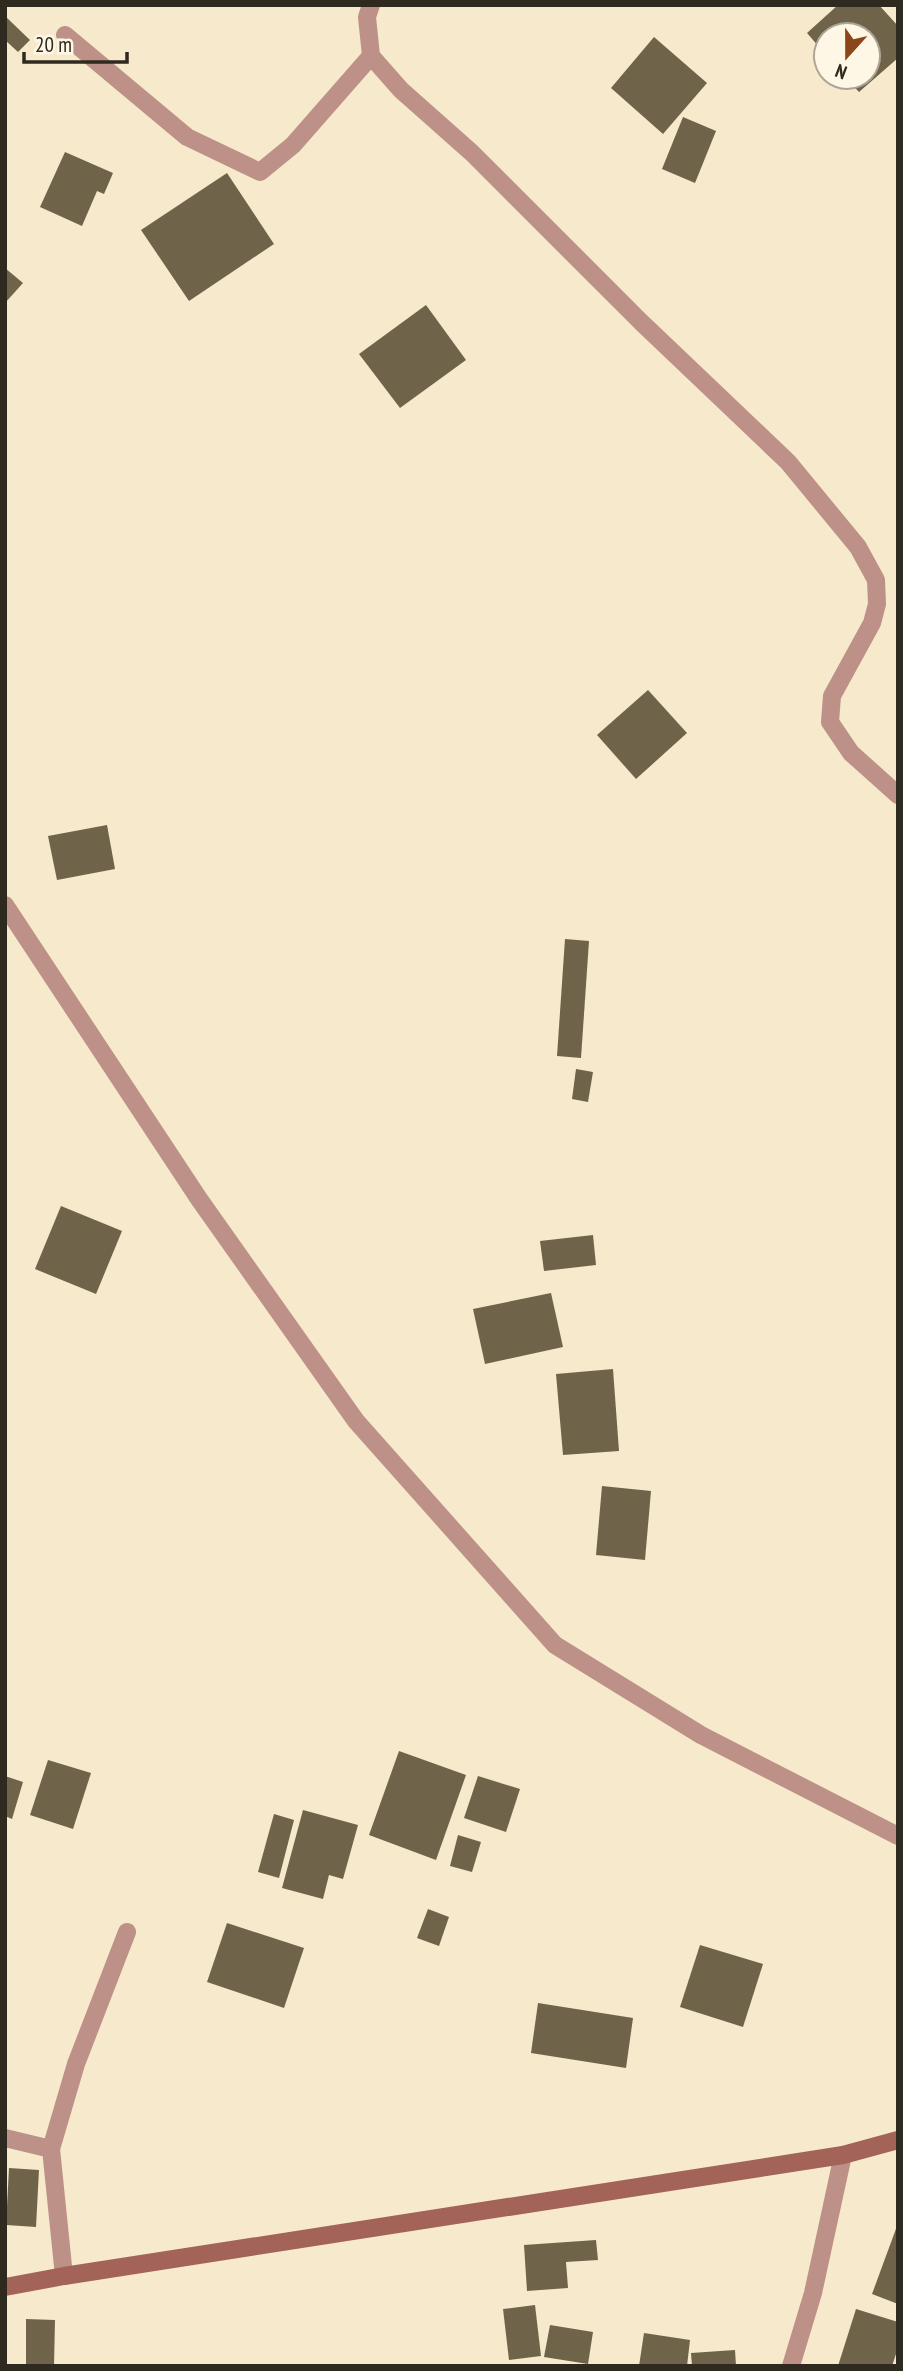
<svg xmlns="http://www.w3.org/2000/svg" width="903" height="2371" font-family="'PT Sans Narrow',sans-serif">
	<rect width="100%" height="100%" fill="#f6e9cc"/>
	<!-- building -->
	<g fill="#6f644a">
		<polygon points="838,5 879,5 898,26 898,58 859,92 845,77 868,77 868,35 826,35 826,55 807,33"/>
		<polygon points="5,16 30,40 18,52 5,40"/>
		<polygon points="654,37 707,83 663,134 611,88"/>
		<polygon points="683,117 716,131 695,183 662,169"/>
		<polygon points="65,152 113,173 104,194 97,191 82,226 40,207"/>
		<polygon points="227,173 274,244 189,301 141,230"/>
		<polygon points="5,268 23,283 5,303"/>
		<polygon points="426,305 466,360 400,408 359,354"/>
		<polygon points="648,690 687,733 636,779 597,735"/>
		<polygon points="107,825 115,869 57,880 48,836"/>
		<polygon points="565,939 589,941 581,1058 557,1056"/>
		<polygon points="576,1069 593,1072 588,1102 572,1099"/>
		<polygon points="61,1206 122,1231 96,1294 35,1269"/>
		<polygon points="593,1235 596,1265 544,1271 540,1241"/>
		<polygon points="551,1293 563,1347 485,1364 473,1309"/>
		<polygon points="613,1369 619,1451 563,1455 556,1374"/>
		<polygon points="602,1486 651,1491 645,1560 596,1555"/>
		<polygon points="399,1751 466,1775 436,1860 369,1835"/>
		<polygon points="48,1760 91,1773 73,1829 30,1815"/>
		<polygon points="5,1776 23,1782 12,1819 5,1816"/>
		<polygon points="478,1776 520,1789 506,1832 464,1818"/>
		<polygon points="303,1810 358,1825 343,1879 329,1875 323,1899 282,1888"/>
		<polygon points="274,1814 294,1820 279,1878 258,1872"/>
		<polygon points="458,1835 481,1842 472,1872 450,1866"/>
		<polygon points="428,1909 449,1917 439,1946 417,1938"/>
		<polygon points="227,1923 304,1948 284,2008 207,1982"/>
		<polygon points="700,1945 763,1964 743,2027 680,2007"/>
		<polygon points="538,2003 633,2018 626,2068 531,2053"/>
		<polygon points="9,2168 39,2170 36,2227 6,2225"/>
		<polygon points="897,2226 898,2226 898,2304 872,2294"/>
		<polygon points="596,2240 598,2260 566,2262 568,2288 527,2291 524,2245"/>
		<polygon points="535,2305 541,2356 509,2360 503,2309"/>
		<polygon points="856,2309 898,2322 898,2348 892,2366 838,2366"/>
		<polygon points="26,2319 55,2320 54,2366 26,2366"/>
		<polygon points="550,2325 593,2332 588,2364 544,2357"/>
		<polygon points="644,2333 690,2340 687,2366 639,2366"/>
		<polygon points="735,2350 736,2366 692,2366 691,2353"/>
	</g>
	<g fill="none" stroke-linecap="round" stroke-linejoin="round">
		<!-- street -->
		<g stroke="#bd9088" stroke-width="18">
			<polyline points="371,5 367,17 371,56 401,90 472,153 641,322 788,462 858,547 876,580 877,604 872,623 832,696 830,722 851,753 898,795"/>
			<polyline points="65,35 187,137 260,172 293,145 371,56"/>
			<polyline points="5,905 199,1199 356,1421 555,1645 701,1735 898,1836"/>
			<polyline points="5,2138 51,2149 64,2276"/>
			<polyline points="51,2149 76,2064 127,1932"/>
			<polyline points="791,2366 813,2293 843,2155"/>
		</g>
		<!-- secondary -->
		<polyline stroke="#a36359" stroke-width="18" points="5,2287 64,2276 843,2155 898,2140"/>
	</g>
	<!-- border -->
	<rect width="903" height="2371" fill="none" stroke="#2f2a1f" stroke-width="14"/>
	<!-- north arrow -->
	<g transform="translate(847 56) rotate(201)"><circle r="33" fill="#fff7e5" stroke="#aca596" stroke-width="2"/>
	<path d="M0-5L12 26L0 18L-12 26Z" fill="#8b471a"/>
	<text y="-10" font-size="19" font-weight="bold" text-anchor="middle" fill="#2f2a1f">N</text>
	</g>
	<!-- scale -->
	<path d="M24 52v10h103v-10" fill="none" stroke="#2f2a1f" stroke-width="3.5"/>
	<text x="35" y="52" font-size="21" fill="#2f2a1f" stroke="#fff7e5" stroke-width="5" paint-order="stroke">20 m</text>
</svg>
